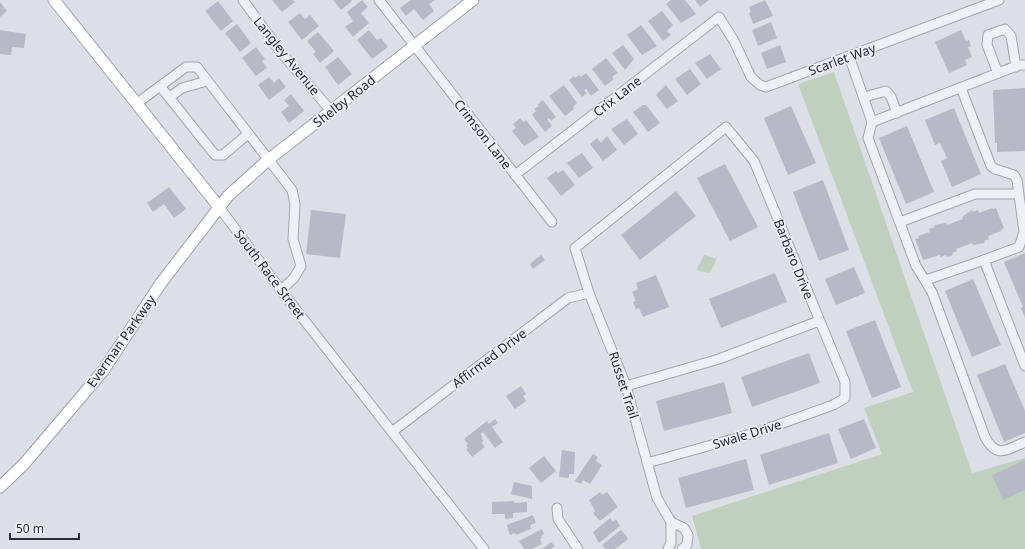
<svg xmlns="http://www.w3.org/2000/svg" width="1025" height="549" font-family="'Noto Sans',sans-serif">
	<rect width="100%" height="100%" fill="#dcdfe6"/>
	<!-- green -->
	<g fill="#c0d0be">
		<polygon points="834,72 972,473 1025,458 1025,549 701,549 692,516 882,454 864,408 913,392 798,84"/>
		<polygon points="704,255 717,259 710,273 699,271 697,269"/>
	</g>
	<!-- building -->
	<g fill="#b7bac6">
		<polygon points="272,0 293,0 295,2 282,12"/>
		<polygon points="333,0 351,0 352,1 341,10"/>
		<polygon points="362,0 368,7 361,13 369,23 353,37 345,27 353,21 347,12"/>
		<polygon points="411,0 435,0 429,4 434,11 423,20 414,9 406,16 400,8"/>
		<polygon points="671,0 685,0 696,14 681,23 666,4"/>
		<polygon points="695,0 709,0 700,7"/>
		<polygon points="765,0 773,16 753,24 749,13 751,12 749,7"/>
		<polygon points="218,1 233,21 221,31 205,11"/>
		<polygon points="0,2 7,11 0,17"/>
		<polygon points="662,11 673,25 667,31 671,35 663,41 648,21"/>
		<polygon points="300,13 305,19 310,15 319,26 302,40 288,22"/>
		<polygon points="771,22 777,38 758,46 752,30"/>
		<polygon points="237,24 251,43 240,52 225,33"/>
		<polygon points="641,25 657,46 642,55 627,35"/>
		<polygon points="0,30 26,34 24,48 12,47 11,55 0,54"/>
		<polygon points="369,30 377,40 381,38 388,47 372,59 357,40"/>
		<polygon points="961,30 966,41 969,40 971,46 968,47 972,57 965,60 967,65 949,73 935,42"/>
		<polygon points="318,32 334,51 320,63 313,54 316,52 307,41"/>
		<polygon points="623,45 634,59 625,70 612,53"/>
		<polygon points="780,45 786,62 767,69 761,53"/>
		<polygon points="256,47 265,59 262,61 267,68 256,76 242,58"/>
		<polygon points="710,54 721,69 707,79 695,63"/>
		<polygon points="338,57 352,74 338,85 325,67"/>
		<polygon points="606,58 618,73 612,77 614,79 605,86 592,69"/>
		<polygon points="690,69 701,84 687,95 675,79"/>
		<polygon points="586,73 599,90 591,96 586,89 584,90 587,93 582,97 569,80 574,76 575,78 579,75 581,77"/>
		<polygon points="269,77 274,83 279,78 286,87 269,100 258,85"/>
		<polygon points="564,85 577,103 573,107 574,109 565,116 549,96"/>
		<polygon points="666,85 678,101 667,109 656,95"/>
		<polygon points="1025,88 1025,151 997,152 997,143 995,143 993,90"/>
		<polygon points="291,94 304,111 289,123 281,112 289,106 284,100"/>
		<polygon points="543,100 556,117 551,121 549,118 547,119 552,126 545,132 532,115 536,111 534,109 539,106 538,104"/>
		<polygon points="643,105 646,105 660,123 648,132 633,112"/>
		<polygon points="791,106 816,163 788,175 764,118"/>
		<polygon points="954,108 981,174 952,187 941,161 947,158 940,143 935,145 925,120"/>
		<polygon points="520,118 523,122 526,120 539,137 524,146 512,131 516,128 513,124"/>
		<polygon points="627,119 638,134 624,145 611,129"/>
		<polygon points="907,126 934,192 906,204 879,138"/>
		<polygon points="607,136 617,150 603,161 590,144 597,138 601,143"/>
		<polygon points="582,153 593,168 579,178 567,163"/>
		<polygon points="725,164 758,227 730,241 697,178"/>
		<polygon points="563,170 575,185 561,196 547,178 556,171 558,173"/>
		<polygon points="823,180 849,250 819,261 793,192"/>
		<polygon points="169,187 186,209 174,218 164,204 153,212 147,203"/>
		<polygon points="676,191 696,216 640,260 621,235"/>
		<polygon points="992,208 993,209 996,208 1004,228 1001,230 1001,231 988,236 989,239 984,241 985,243 973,245 972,243 956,249 957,251 952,253 953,255 947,257 946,255 940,257 940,255 923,260 915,239 919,238 918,236 930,232 929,229 935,227 934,225 946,223 947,225 963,219 962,217 972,210 973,212 978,210 979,213"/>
		<polygon points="311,210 346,214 340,258 306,254"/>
		<polygon points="1025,253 1025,318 1021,308 1023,307 1004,262"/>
		<polygon points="541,255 545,260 533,269 530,264"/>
		<polygon points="854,267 865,293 836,305 825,279"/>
		<polygon points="775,273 787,302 721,328 709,299"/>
		<polygon points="656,275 669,307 643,317 639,308 636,309 633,302 636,301 632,292 638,289 636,283"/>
		<polygon points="973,279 1001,345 972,357 945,291"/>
		<polygon points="875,320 901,387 872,398 846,331"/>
		<polygon points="809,353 820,383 752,407 741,377"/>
		<polygon points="1005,364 1025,411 1025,433 1004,442 977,375"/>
		<polygon points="724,382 732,413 664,431 656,401"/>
		<polygon points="521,386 526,394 523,396 526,401 515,409 506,396"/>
		<polygon points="495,419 498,423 492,427 503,442 495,448 483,432 481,434 483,441 482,443 485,447 472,457 466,449 468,448 466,445 468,444 464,439 487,421 489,424"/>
		<polygon points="864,419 876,448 851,459 838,429"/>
		<polygon points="829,433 838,463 769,485 760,455"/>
		<polygon points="562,450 575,452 574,474 569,474 569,478 559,477"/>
		<polygon points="593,454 598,457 596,461 602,465 590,484 583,480 581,484 575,481"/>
		<polygon points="544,456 556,471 541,483 529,468"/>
		<polygon points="746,459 754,490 686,508 678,478"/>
		<polygon points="1025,460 1025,490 1003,500 992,475"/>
		<polygon points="514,482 532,486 532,499 511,494"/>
		<polygon points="600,492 602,495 607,492 618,507 600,521 593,513 595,511 589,500"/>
		<polygon points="514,501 514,503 527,502 527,512 513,513 513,518 505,519 505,514 492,514 492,502"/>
		<polygon points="533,515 536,523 530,525 531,529 516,535 515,533 510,535 507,525"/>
		<polygon points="610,518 613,522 616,519 620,526 599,543 593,532"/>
		<polygon points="542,529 544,534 541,536 542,538 540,539 542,544 532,549 524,549 519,541"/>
		<polygon points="621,530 628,538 627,540 615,549 605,549 602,545"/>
		<polygon points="551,542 555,546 551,549 542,549"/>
	</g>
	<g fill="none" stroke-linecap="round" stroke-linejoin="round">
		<!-- minor casing -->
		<g stroke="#a2a6b0" stroke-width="11">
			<g id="minor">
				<polyline points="243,0 280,51 331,111"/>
				<polyline points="379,0 552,222"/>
				<path d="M849 56 872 122 868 138 916 266 932 292 985 437C997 459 1006 450 1025 442"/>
				<polyline points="998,73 987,45 988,35 1005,29 1011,36 1016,67"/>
				<polyline points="160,86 215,155 223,155 248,134"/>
				<polyline points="961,88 991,166 995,169 1014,175 1017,180 1024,232 1019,247 984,260 1025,366"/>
				<polyline points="170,97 182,88 207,81"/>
				<polyline points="864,97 886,91 891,97 897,113"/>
				<polyline points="136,104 186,67 197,67 292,190 295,204 293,239 301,266 294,278 281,290"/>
				<polyline points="872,122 1019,65 1025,65"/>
				<polyline points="515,175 719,17 734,41 751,77 760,85 766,87 999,0"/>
				<polyline points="219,207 286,297 484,549"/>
				<polyline points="900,222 975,194 1018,194"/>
				<polyline points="926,280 984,260"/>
				<polyline points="626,386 719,359 819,321"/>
				<polyline points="392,432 568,298 589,293"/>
				<polyline points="647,463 758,432 833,405 845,398 845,382 754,161 726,127 575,248 589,293 626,386 657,498 671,522"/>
				<polyline points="557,508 558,519 578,549"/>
				<polyline points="668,549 671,543 671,522 684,528 688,535 687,545 682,549"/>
			</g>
		</g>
		<!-- major casing -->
		<g stroke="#9ca2b2" stroke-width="13">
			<g id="major">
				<polyline points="54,0 219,207"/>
				<polyline points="0,487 24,464 103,371 161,283 228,196 268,160 473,0"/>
			</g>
		</g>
		<!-- minor -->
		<use href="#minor" stroke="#eff0f5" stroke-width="9"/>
		<!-- major -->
		<use href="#major" stroke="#fff" stroke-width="11"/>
	</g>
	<g text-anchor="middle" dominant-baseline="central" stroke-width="3.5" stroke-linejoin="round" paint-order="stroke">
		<!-- street labels -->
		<g font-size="13" fill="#262c3c" stroke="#ebeef4">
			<text transform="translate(287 56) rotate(51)">Langley Avenue</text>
			<text transform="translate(842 59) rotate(-20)">Scarlet Way</text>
			<text transform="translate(617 96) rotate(-38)">Crix Lane</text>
			<text transform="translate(344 101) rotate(-38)">Shelby Road</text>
			<text transform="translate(483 134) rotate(52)">Crimson Lane</text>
			<text transform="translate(794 259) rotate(68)">Barbaro Drive</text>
			<text transform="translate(270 274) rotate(53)">South Race Street</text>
			<text transform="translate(121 341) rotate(-55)">Everman Parkway</text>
			<text transform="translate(489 358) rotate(-37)">Affirmed Drive</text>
			<text transform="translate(624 385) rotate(72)">Russet Trail</text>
			<text transform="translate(747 434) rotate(-17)">Swale Drive</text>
		</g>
	</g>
	<!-- scale -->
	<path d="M10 533v6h69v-6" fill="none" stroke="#262c3c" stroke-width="2"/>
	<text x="16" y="533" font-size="12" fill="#262c3c" stroke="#ebeef4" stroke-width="3" paint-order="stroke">50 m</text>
</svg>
